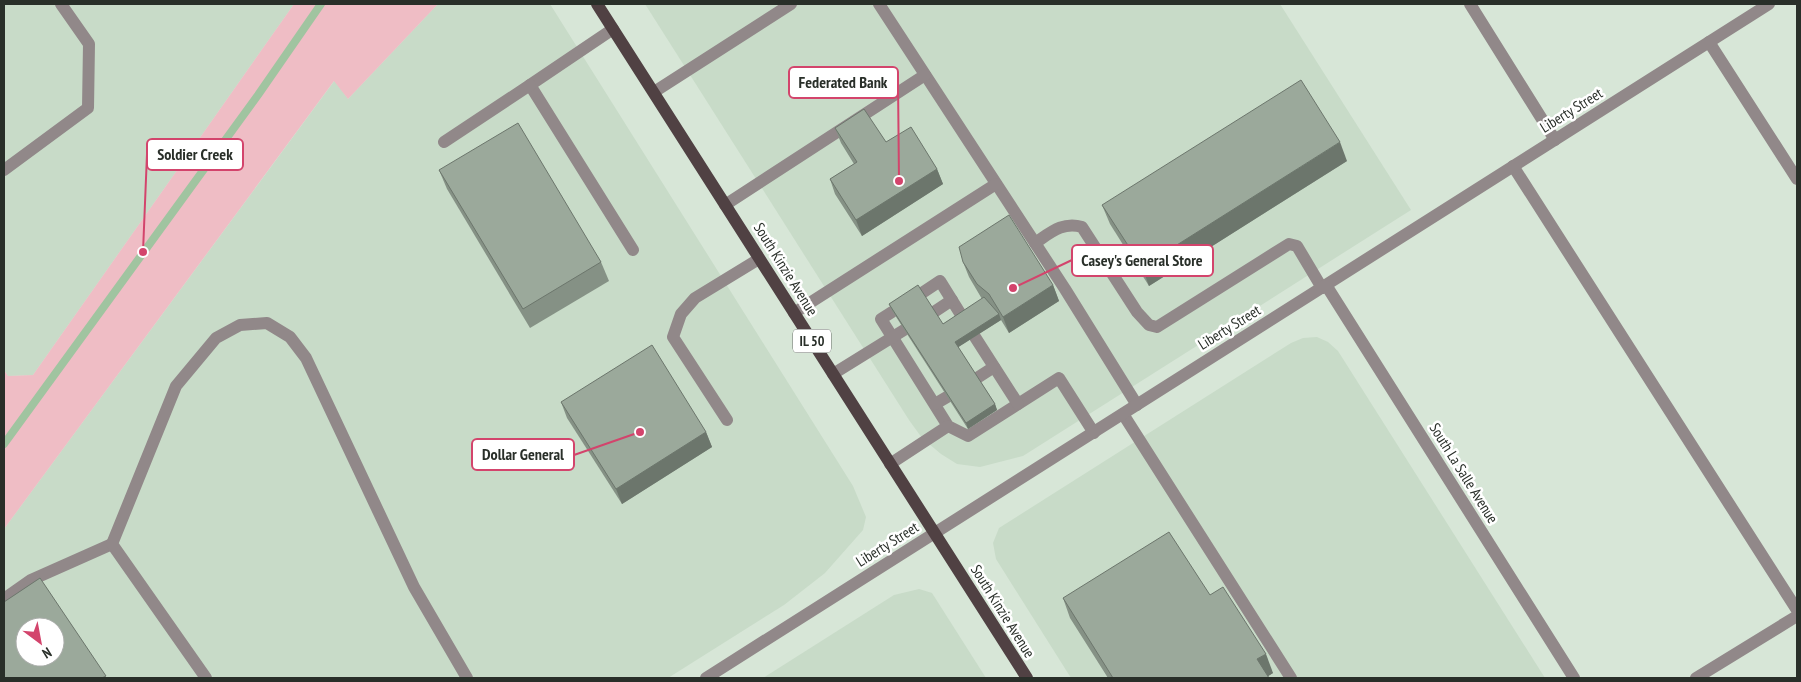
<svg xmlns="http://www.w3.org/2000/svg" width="1801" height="682" font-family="'PT Sans Narrow',sans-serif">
	<rect width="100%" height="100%" fill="#d7e6d7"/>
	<!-- built -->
	<g fill="#c8dbc8" fill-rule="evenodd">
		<polygon points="4,4 294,4 33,375 8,376 4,370"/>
		<path d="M438 4H550L853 486 866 517 863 530 825 573 784 605 668 678H4V529L335 80 348 99ZM25 627H55V657H25Z"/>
		<polygon points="645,4 1280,4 1411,210 1023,456 980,467 957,464 941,454 922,438 909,420"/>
		<polygon points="1317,337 1328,342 1338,351 1545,678 1071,678 996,559 993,543 999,528 1291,343 1303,338"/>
		<polygon points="919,589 932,593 986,678 763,678 894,595"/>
	</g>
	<!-- green -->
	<polygon fill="#efbdc5" points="294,4 438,4 348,99 334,81 4,529 4,370 8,376 33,375"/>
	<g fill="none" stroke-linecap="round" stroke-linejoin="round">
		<!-- stream -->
		<polyline stroke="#a0c4a0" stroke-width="8" points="4,444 258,95 321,4"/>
		<!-- minor -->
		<g stroke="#918889" stroke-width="12">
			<polyline points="879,4 1065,289 1137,405"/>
			<polyline points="1470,4 1555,140"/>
			<polyline points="613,29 530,85 633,250"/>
			<polyline points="1709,42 1797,179"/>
			<polyline points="654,92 791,4"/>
			<polyline points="444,142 530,85"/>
			<polyline points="1513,166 1797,610"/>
			<polyline points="4,170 88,108 89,44 61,4"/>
			<polyline points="725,205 925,75"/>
			<path d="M1035 243C1050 233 1063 221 1082 227L1137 312 1149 325 1157 327 1289 244 1297 246 1322 288"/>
			<polyline points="1326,285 1574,678"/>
			<polyline points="922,293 940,281 963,318"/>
			<polyline points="892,312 881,319 948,426 968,436 1059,378 1094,433"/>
			<polyline points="934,312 952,300"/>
			<polyline points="794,313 996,184"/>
			<polyline points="975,337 1018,404"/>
			<polyline points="833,374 904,330"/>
			<polyline points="977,378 994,367"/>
			<polyline points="935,404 947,397"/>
			<polyline points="1123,414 1291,678"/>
			<polyline points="727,420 673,337 681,314 695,298 759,259"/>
			<polyline points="890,464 948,426"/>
			<polyline points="4,599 31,580 112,544"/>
			<polyline points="206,678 112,544 176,386 216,338 240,325 267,323 290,337 306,358 414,587 467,678"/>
			<polyline points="706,678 1769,4"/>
			<polyline points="1696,678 1797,616"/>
		</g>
		<!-- major -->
		<polyline stroke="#504143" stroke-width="12" points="597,4 1027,678"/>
	</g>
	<!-- wall -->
	<g fill="#859185">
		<polygon points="835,128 886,142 937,169 943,184 862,236 835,194 830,179 854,164 841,143"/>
		<polygon points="1347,161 1149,286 1110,224 1102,205"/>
		<polygon points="439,170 601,262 609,281 530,328 447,189"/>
		<polygon points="963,262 1053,285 1059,301 1009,333 1001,320 958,347 995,404 997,410 968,429 891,309 889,304 943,324 982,299 969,277"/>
		<polygon points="561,402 706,432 712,447 622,504 567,418"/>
		<polygon points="1210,595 1273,673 1268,676 1269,678 1108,678 1070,618 1063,598"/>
	</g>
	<!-- shaded-wall -->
	<g fill="#6c766c">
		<polygon points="1340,142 1347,161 1149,286 1142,267"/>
		<polygon points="937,169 943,184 862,236 856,220"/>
		<polygon points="1053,285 1059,301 1009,333 1003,317"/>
		<polygon points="999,314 1001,320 957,348 955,342"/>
		<polygon points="995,404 997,410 968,429 966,423"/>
		<polygon points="706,432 712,447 622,504 616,489"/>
		<polygon points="1266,654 1273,673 1265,678 1257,659"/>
	</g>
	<!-- building -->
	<g fill="#9ba99b" stroke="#6c766c" fill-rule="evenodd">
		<polygon points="1301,80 1340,142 1142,267 1102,205"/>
		<polygon points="864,109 886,142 911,127 937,169 856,220 830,179 857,162 835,128"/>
		<polygon points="518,123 601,262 523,309 439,170"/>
		<polygon points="1009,215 1053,285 1003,317 989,294 977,284 963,262 959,247"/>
		<polygon points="918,285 943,324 984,297 999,314 955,342 995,404 966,423 889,304"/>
		<polygon points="652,345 706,432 616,489 561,402"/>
		<polygon points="1169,532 1210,595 1223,587 1266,654 1257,659 1269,678 1113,678 1063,598"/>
		<path d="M40 578 106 676 102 678H4V602ZM25 627H55V657H25Z"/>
	</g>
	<g text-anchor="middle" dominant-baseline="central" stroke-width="5" stroke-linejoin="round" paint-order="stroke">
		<!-- shield labels -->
		<rect fill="#fff" stroke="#696d69" stroke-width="1" x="793" y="329.5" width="38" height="23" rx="4"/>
		<g font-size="14" font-weight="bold" fill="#292f29">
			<text x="812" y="341">IL 50</text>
		</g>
		<!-- street labels -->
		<g font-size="15" fill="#292f29" stroke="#fff">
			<text transform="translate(1571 110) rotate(-32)">Liberty Street</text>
			<text transform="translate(786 269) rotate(58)">South Kinzie Avenue</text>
			<text transform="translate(1229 327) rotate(-32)">Liberty Street</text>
			<text transform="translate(1464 473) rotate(58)">South La Salle Avenue</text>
			<text transform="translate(887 544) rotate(-32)">Liberty Street</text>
			<text transform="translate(1003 611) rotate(58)">South Kinzie Avenue</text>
		</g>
	</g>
	<!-- callouts -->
	<path fill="none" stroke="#d3446c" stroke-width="2" d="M899 181L898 82M143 252L147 154M1013 288L1072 260M640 432L574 455"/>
	<g fill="#d3446c" stroke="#fff" stroke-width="2">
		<circle cx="899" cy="181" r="5"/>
		<circle cx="143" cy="252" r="5"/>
		<circle cx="1013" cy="288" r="5"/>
		<circle cx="640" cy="432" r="5"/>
	</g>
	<g fill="#fff" stroke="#d3446c" stroke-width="2">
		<rect x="789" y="67" width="109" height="31" rx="5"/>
		<rect x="147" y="139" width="96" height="31" rx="5"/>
		<rect x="1072" y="245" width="141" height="31" rx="5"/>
		<rect x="472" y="439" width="102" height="31" rx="5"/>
	</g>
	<g font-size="16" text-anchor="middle" font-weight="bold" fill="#292f29">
		<text x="843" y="88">Federated Bank</text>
		<text x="195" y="160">Soldier Creek</text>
		<text x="1142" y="266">Casey's General Store</text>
		<text x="523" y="460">Dollar General</text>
	</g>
	<!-- border -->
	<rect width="1801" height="682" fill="none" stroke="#292f29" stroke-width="10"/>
	<!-- north arrow -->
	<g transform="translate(40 642) rotate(148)"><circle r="24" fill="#ffffff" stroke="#a9aca9"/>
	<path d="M0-4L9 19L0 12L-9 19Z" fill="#d3446c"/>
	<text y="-8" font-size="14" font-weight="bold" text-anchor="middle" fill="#292f29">N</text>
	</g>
</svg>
